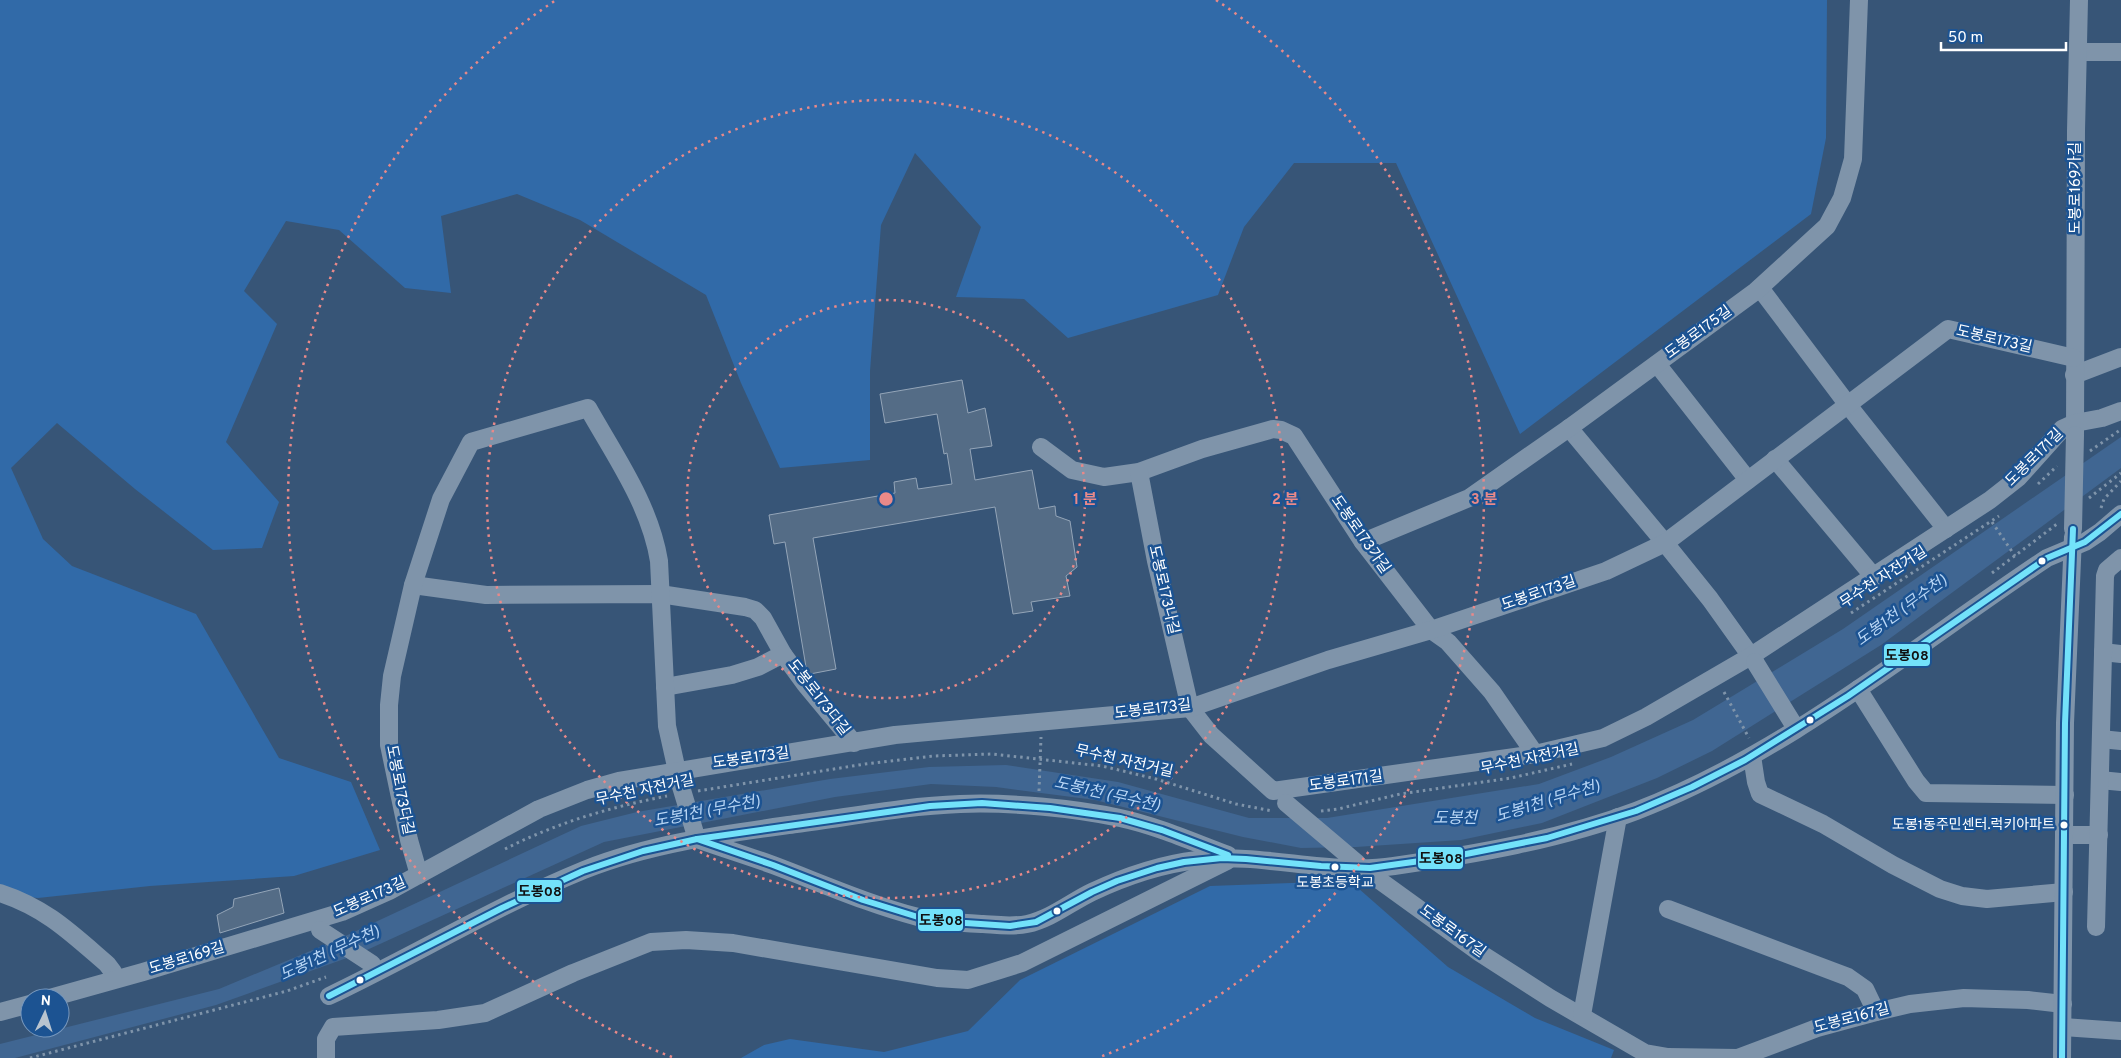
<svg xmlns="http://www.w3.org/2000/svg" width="2121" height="1058" font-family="Overpass,'Noto Sans KR',sans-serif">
	<rect width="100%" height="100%" fill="#375577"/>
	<!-- green -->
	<g fill="#316aa8">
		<polygon points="0,0 1827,0 1826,138 1811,214 1520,434 1396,163 1294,163 1244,227 1218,295 1068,338 1024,299 956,297 981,227 915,153 881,225 870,371 870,460 780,468 741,383 706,295 580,220 517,194 441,216 451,293 405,288 339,230 286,221 244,291 277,324 226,442 279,502 262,548 213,550 135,489 57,423 11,468 43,539 72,566 196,614 279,758 351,782 380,850 294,876 150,886 38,898 0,894"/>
		<polygon points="1350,881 1448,967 1535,1018 1614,1050 1611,1058 741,1058 764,1045 790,1039 884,1052 968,1031 1020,980 1210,886"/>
	</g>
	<!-- water -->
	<polygon fill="#406692" points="2121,437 2121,468 1881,645 1712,751 1657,778 1542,823 1461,840 1356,847 1301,848 1243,837 1095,800 996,787 931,784 835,797 604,842 358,954 216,1005 15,1058 0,1058 0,1044 219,989 339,939 581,826 637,812 830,779 929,767 1006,765 1118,782 1249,818 1327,818 1539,784 1611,757 1693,720 1843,629"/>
	<!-- building -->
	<g fill="#546c86" stroke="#94a5b8">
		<polygon points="962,380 968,413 985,408 992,446 970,449 975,480 1032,470 1039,509 1055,506 1056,516 1070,521 1077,567 1066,576 1070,596 1031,602 1033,611 1013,614 995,507 813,538 836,669 810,674 806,667 785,542 774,544 769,515 895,493 894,482 916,478 918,489 952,484 947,453 944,454 937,414 885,423 880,394"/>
		<polygon points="279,888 284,913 220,933 217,915 233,907 234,899"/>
	</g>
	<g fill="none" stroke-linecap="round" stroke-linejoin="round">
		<!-- path -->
		<g stroke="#7f94aa" stroke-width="3" stroke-dasharray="2.5 4" stroke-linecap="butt">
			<polyline points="2090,451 2120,430"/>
			<polyline points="2038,484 2057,466"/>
			<polyline points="2089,498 2121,473"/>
			<polyline points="2101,508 2104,499 2121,481"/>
			<polyline points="1992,522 2015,556"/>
			<polyline points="1992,573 2057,524"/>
			<polyline points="1851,613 1999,516"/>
			<polyline points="1724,692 1749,738"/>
			<polyline points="698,791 865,764 933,756 992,754 1102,766 1156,779 1236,804 1272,811"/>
			<polyline points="1039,791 1041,737"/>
			<polyline points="1321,811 1338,809 1400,794 1511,778 1572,764"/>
			<path d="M505 849C556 823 611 807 667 796"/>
			<polyline points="30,1058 287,991 326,977"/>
		</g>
		<!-- minor -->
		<g stroke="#7f94aa" stroke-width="18">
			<polyline points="2079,52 2121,52"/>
			<polyline points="1760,288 1848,405 1946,529"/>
			<polyline points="1657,364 1748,480"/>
			<polyline points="2074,375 2121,357"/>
			<polyline points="1569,428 1665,543 1710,599 1755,662"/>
			<polyline points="2075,434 2076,131 2079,0"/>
			<polyline points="1041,447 1072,470 1104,477 1139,472 1202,449 1273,429 1281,430 1294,436 1363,542 1431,630 1448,642 1492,692 1535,754"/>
			<polyline points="1775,459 1874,577"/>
			<polyline points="1139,472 1156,561 1190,708 1211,735 1273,791 1535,754 1603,738 1646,717 1751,656 1990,500 2018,478 2062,429 2075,423 2102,418 2121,411"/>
			<polyline points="1363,542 1469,498 1569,428 1756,291 1827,226 1842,198 1853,159 1859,0"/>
			<polyline points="413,585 486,595 660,594 745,607 755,610 763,618 783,654 805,684 854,743"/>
			<polyline points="2103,652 2121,654"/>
			<polyline points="665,687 732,675 758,667 783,654"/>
			<polyline points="1858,689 1916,781 1926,793 2065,795"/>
			<polyline points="2101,739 2121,741"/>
			<polyline points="1752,756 1756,782 1760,794 1823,824 1893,865 1940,889 1962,896 1987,899 2064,892"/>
			<polyline points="2100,780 2121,782"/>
			<polyline points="2064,835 2099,835"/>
			<path d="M697 839C722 848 748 856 773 865 821 883 868 904 918 917 939 922 962 923 983 924 998 925 1012 927 1027 924 1051 919 1071 902 1092 892 1124 877 1163 864 1197 860 1263 852 1329 876 1394 866 1476 854 1559 840 1636 811 1787 753 1913 647 2047 558L2085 542 2100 532 2121 514"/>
			<polyline points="1361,867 1480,953 1550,998 1645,1053 1668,1057 1738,1058 1817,1028 1876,1012 1910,1004 1964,998 2028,1000 2063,1004"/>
			<path d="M419 875 409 840 389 745V705L392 676 413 585 441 499 471 442 588 408C615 456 650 505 659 561L667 726 679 780"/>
			<path d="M0 893C46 908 71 933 107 964L113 972 115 979"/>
			<polyline points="1668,909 1848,977 1865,989 1876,1012"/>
			<polyline points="2096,927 2105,576 2107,570 2121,558"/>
			<path d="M329 996C415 955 496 906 584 870 652 843 724 834 796 824 850 817 905 806 960 804 1008 802 1074 808 1120 818 1157 826 1193 842 1228 855"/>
			<polyline points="50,998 143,972 342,912 389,891 539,809 587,790 619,781 895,735 1190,708 1328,660 1431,630 1606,571 1665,543 1948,329 2074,358"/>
			<polyline points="0,1012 30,1004"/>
			<polyline points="1582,1015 1618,817"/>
			<polyline points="2063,1027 2121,1031"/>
			<polyline points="326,1058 326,1039 333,1027 438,1020 485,1013 573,973 651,942 686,940 733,943 937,978 968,980 1022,963 1227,861"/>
			<polyline points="2062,1058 2065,723 2073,537"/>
		</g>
		<!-- minor-bridge -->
		<g stroke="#7f94aa" stroke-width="18">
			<polyline points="2073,529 2075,435"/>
			<polyline points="1755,662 1792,722"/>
			<polyline points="679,780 695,833"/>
			<polyline points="1286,803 1357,863"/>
			<polyline points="320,930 372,964"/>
		</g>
		<!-- bus-1 casing -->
		<g stroke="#1c5392" stroke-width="10">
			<g id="bus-1">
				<polyline points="697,839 773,865 863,900 918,917 951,922 1010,926 1036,922 1092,892 1117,881 1157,868 1184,862 1222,858 1246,859 1321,866 1370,868 1456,856 1547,838 1636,811 1692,787 1745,760 1848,696 2047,558 2085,542 2121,514"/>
				<polyline points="329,996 502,908 583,871 643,851 697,839 930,806 982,803 1050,808 1120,818 1162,830 1228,855"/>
				<polyline points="2062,1058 2065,723 2073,529"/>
			</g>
		</g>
		<!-- bus-1 -->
		<use href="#bus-1" stroke="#73e2fa" stroke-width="6"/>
	</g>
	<!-- distance rings -->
	<g fill="none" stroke="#e88989" stroke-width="2.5" stroke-dasharray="2.5 5">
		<circle cx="886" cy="499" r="199"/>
		<circle cx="886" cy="499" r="399"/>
		<path d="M672 1057A598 598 0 0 1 556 0M1216 0A598 598 0 0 1 1100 1057"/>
	</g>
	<!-- markers -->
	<g fill="#fff" stroke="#1c5392" stroke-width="2">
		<circle cx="2042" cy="561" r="4.5"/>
		<circle cx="1810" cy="720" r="4.5"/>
		<circle cx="2064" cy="825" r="4.5"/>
		<circle cx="1335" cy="867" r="4.5"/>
		<circle cx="1057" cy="911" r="4.5"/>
		<circle cx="360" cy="980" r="4.5"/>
	</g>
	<g text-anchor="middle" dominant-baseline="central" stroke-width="5" stroke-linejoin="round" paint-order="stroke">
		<!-- bus labels -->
		<g font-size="14" fill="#fff" stroke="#1c5392" text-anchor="end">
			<text x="2055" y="825">도봉1동주민센터.럭키아파트</text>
			<text x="1335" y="883" text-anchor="middle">도봉초등학교</text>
		</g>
		<!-- street labels -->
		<g font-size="15" fill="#fff" stroke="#1c5392">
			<text transform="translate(2076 188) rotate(-90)">도봉로169가길</text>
			<text transform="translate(1699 333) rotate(-36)">도봉로175길</text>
			<text transform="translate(1994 340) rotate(13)">도봉로173길</text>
			<text transform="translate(2035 458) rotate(-45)">도봉로171길</text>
			<text transform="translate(1360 535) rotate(55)">도봉로173가길</text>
			<text transform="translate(1884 578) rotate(-33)">무수천 자전거길</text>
			<text transform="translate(1163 590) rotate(77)">도봉로173나길</text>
			<text transform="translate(1539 594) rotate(-19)">도봉로173길</text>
			<text transform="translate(818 698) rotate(52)">도봉로173다길</text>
			<text transform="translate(1153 710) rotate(-7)">도봉로173길</text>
			<text transform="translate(751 759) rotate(-8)">도봉로173길</text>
			<text transform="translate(1530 760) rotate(-12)">무수천 자전거길</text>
			<text transform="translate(1124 762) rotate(13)">무수천 자전거길</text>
			<text transform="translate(1346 782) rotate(-8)">도봉로171길</text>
			<text transform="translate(399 790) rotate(79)">도봉로173다길</text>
			<text transform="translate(645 791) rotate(-12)">무수천 자전거길</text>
			<text transform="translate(370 898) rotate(-24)">도봉로173길</text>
			<text transform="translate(1452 932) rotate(36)">도봉로167길</text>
			<text transform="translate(187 959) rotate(-17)">도봉로169길</text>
			<text transform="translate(1852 1019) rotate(-15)">도봉로167길</text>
		</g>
		<!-- water labels -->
		<g font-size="16" font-style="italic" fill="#b9d6f5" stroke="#1c5392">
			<text transform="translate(1902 611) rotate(-36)">도봉1천 (무수천)</text>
			<text transform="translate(1107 795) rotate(13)">도봉1천 (무수천)</text>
			<text transform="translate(1548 802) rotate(-17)">도봉1천 (무수천)</text>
			<text transform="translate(707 812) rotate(-11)">도봉1천 (무수천)</text>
			<text x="1455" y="819">도봉천</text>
			<text transform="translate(330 954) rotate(-25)">도봉1천 (무수천)</text>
		</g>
	</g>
	<circle cx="886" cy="499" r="8" fill="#e88989" stroke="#1c5392" stroke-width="2.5"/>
	<g font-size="15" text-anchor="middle" font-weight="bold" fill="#e88989" stroke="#1c5392" stroke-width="5" stroke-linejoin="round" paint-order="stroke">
		<text x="1085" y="504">1 분</text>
		<text x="1285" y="504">2 분</text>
		<text x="1484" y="504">3 분</text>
	</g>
	<g stroke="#1c5392" stroke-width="2">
		<rect x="1883" y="643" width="48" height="24" rx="5" fill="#73e2fa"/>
		<rect x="1417" y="846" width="47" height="24" rx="5" fill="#73e2fa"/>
		<rect x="516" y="879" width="47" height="24" rx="5" fill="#73e2fa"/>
		<rect x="917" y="908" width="47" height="24" rx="5" fill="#73e2fa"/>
	</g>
	<g font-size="14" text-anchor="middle" font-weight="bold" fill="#111">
		<text x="1907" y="660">도봉08</text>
		<text x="1441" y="863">도봉08</text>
		<text x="540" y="896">도봉08</text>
		<text x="941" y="925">도봉08</text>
	</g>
	<!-- north arrow -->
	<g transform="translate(45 1013) rotate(4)"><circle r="24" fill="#1c5392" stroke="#7798be"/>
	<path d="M0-4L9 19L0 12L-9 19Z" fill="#b9c4cf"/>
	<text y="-8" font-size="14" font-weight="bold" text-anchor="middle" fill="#ffffff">N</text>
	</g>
	<!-- scale -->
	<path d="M1941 42v8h125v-8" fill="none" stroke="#ffffff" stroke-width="2.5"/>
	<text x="1948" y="42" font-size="15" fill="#ffffff" stroke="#1c5392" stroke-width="4" paint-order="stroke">50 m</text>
</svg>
